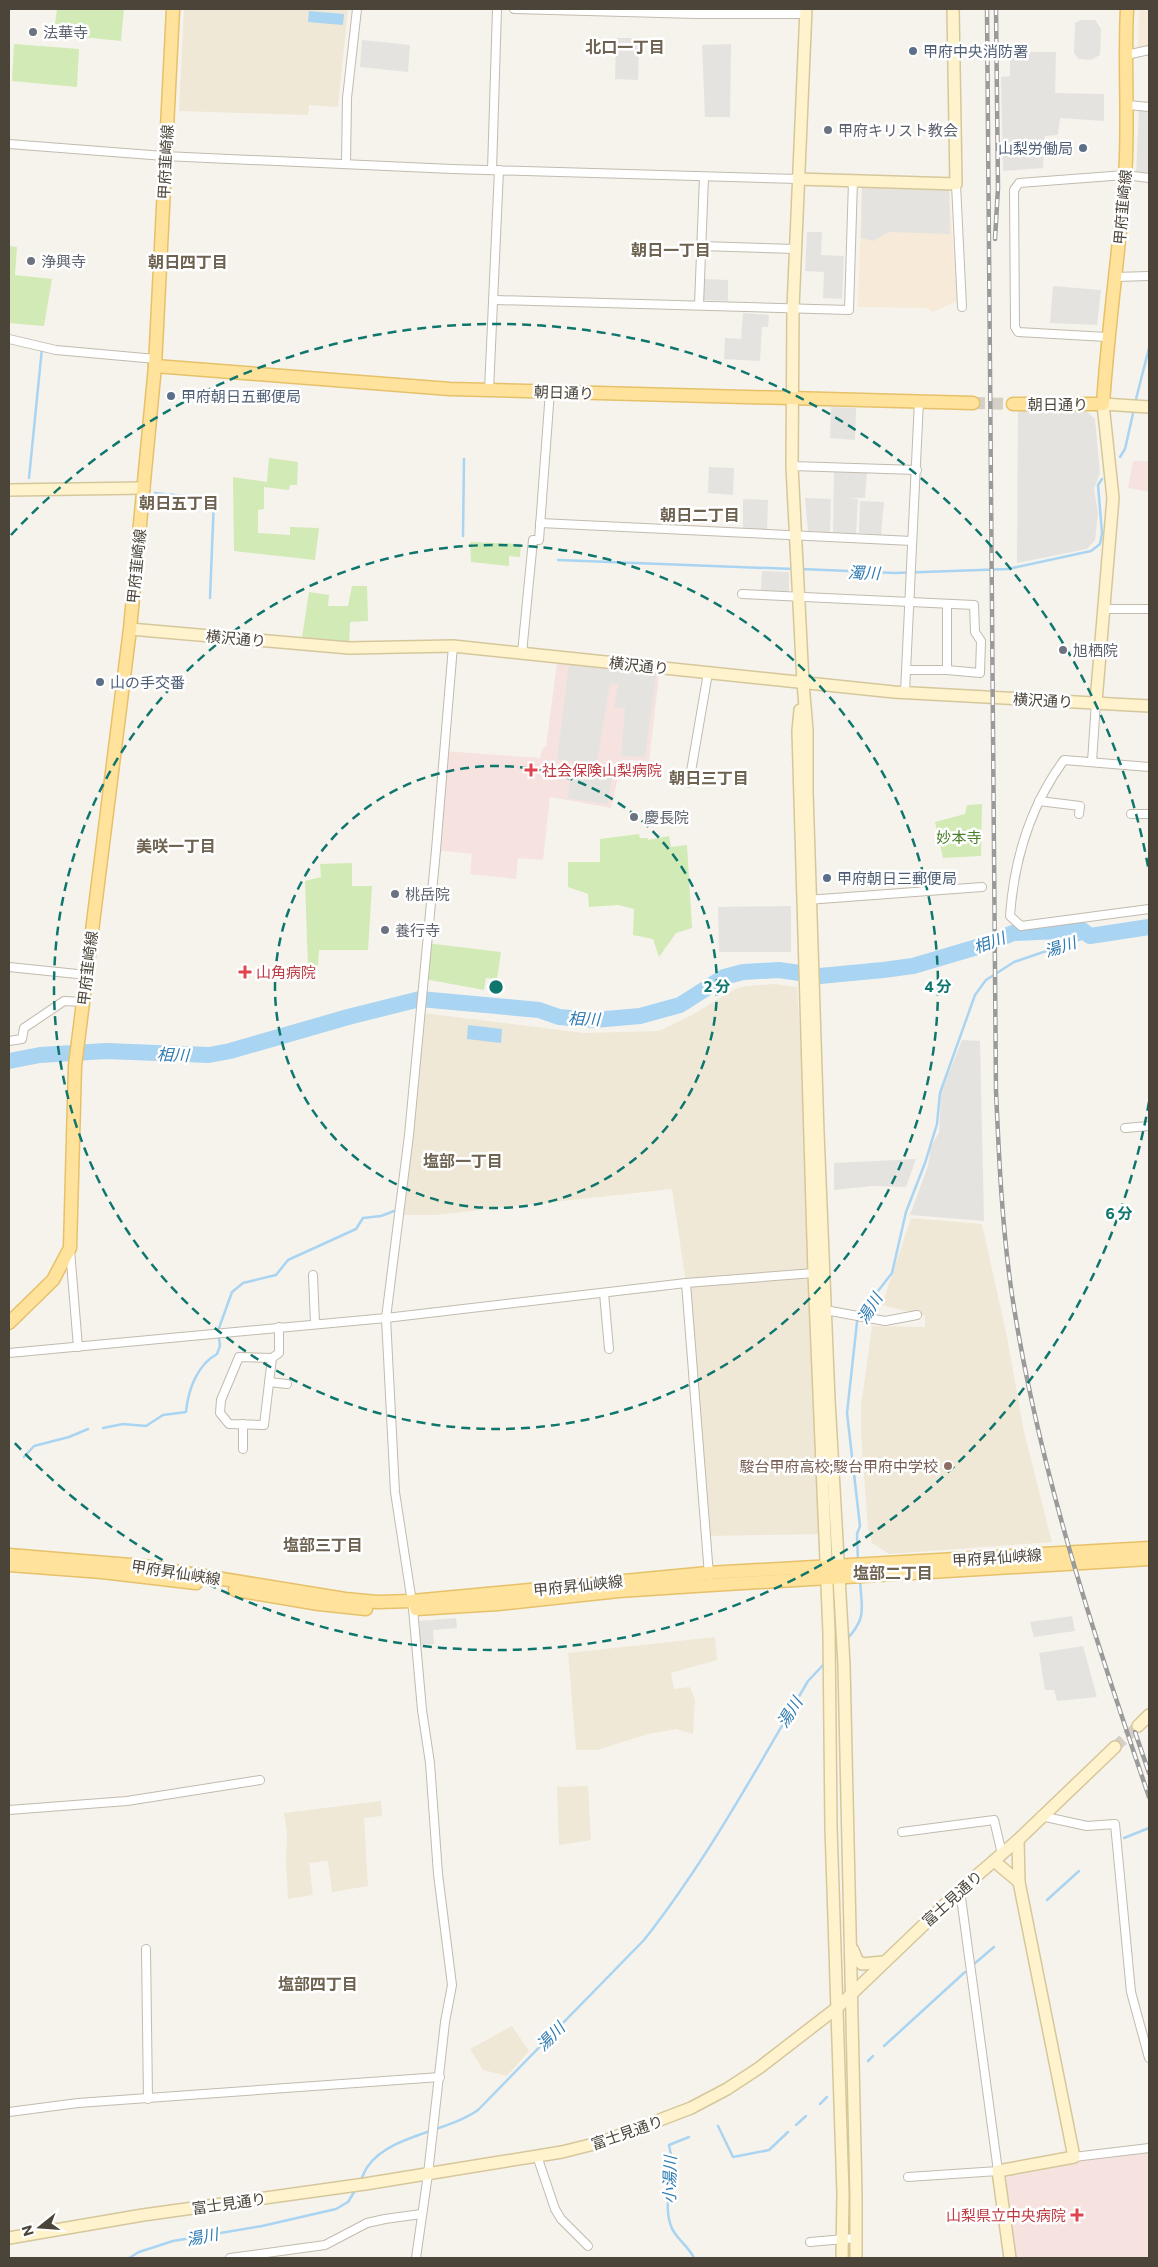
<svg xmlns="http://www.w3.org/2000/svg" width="1158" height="2267" font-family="Commissioner,'Noto Sans JP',sans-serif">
	<rect width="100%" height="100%" fill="#f6f3ec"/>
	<!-- commercial -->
	<g fill="#f7ead8">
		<polygon points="1139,9 1149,9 1149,47 1138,50"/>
		<polygon points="862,185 949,186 957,301 933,312 926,308 858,307"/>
	</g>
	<!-- education -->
	<g fill="#efe8d6">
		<polygon points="184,9 348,9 338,107 309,105 308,115 179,111"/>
		<polygon points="774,984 797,987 814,1273 824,1534 705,1536 686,1283 672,1189 436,1215 402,1215 423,1013 584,1033 659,1031 692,1015 735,989 747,986"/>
		<polygon points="911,1218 982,1224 1007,1337 1024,1432 1052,1542 889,1554 872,1543 868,1528 861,1435 861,1406 872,1326 925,1327 925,1316 882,1305"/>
		<polygon points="715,1637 717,1660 671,1673 674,1689 690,1687 695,1700 693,1734 676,1729 648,1734 597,1750 576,1750 568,1653"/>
		<polygon points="588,1786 591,1840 559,1845 557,1787"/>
		<polygon points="381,1801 382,1816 364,1818 368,1886 332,1892 328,1861 309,1863 313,1895 288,1899 286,1863 287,1832 284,1813"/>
		<polygon points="512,2026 529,2051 507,2076 483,2070 470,2049"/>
	</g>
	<!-- medical -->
	<g fill="#f6e3e0">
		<polygon points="1133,461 1149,461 1149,492 1128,488"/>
		<polygon points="558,656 660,668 649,761 622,760 611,808 550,797 543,860 518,858 516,879 470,874 472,854 436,850 443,751 540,758 542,749 546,746"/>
		<polygon points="1149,2148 1149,2258 1010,2258 998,2171"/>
	</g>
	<!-- green -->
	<g fill="#d2eab5">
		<polygon points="57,9 124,9 121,41 63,35 64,25 55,24"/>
		<polygon points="14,44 79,49 77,87 12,81"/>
		<polygon points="9,246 17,247 15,275 52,279 44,326 9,323"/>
		<polygon points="269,458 298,462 297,485 290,485 289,490 264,487 264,509 258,510 258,533 290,535 290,527 319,528 315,560 234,551 233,477 267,482"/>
		<polygon points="470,542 521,544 520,557 509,556 509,566 471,562"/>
		<polygon points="352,586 367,586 368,621 350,622 349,648 301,644 309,592 329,595 328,606 348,606"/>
		<polygon points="982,804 981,856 943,858 935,822 965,814 967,805"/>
		<polygon points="639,834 640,838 648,838 648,840 669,836 671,847 687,845 692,928 676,933 659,957 653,939 633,935 634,909 618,905 589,907 588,894 568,887 568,862 600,862 600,839"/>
		<polygon points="352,863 352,886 372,886 368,950 319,950 318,967 308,968 305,881 321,877 320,864"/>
		<polygon points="426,943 501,952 497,979 486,978 484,990 424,979"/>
	</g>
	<!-- parking -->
	<g fill="#e5e3e0">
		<polygon points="1081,20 1095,20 1101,29 1100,55 1091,60 1079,59 1074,53 1075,23"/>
		<polygon points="616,38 639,38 638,80 615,79"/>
		<polygon points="362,40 410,45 408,72 360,67"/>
		<polygon points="731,44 730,117 705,117 702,45"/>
		<polygon points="1010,52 1056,52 1055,93 1104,94 1104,121 1060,118 1058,135 1045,136 1043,168 1003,171 1001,77 1010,76"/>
		<polygon points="1139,109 1149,109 1149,176 1136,174"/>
		<polygon points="862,185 949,186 950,234 889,232 873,241 861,238"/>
		<polygon points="807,232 822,232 821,255 844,256 842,299 823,298 824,272 805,271"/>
		<polygon points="704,279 728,280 728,301 704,300"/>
		<polygon points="1053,286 1101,290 1097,325 1050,323"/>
		<polygon points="743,313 769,315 768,327 762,327 760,361 724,359 725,338 741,339"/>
		<polygon points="831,407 856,408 855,440 830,438"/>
		<polygon points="1018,409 1085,410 1095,419 1100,473 1094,489 1098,514 1095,540 1087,549 1017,563"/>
		<polygon points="709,467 734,468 733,495 708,493"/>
		<polygon points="834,470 867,472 865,498 847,498 858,499 856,534 833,533"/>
		<polygon points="805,498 831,499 830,532 808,531"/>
		<polygon points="743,499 768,500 767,530 743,529"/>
		<polygon points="860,501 884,502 881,535 859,533"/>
		<polygon points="762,571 789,572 789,591 761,591"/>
		<polygon points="569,664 656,676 645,757 621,756 625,708 614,707 618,684 610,683 596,769 613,773 607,804 568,798 572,761 557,760"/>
		<polygon points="791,906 791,952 719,952 718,907"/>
		<polygon points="962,1040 980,1041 984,1221 910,1215 928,1166 931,1146 939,1133 941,1093"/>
		<polygon points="916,1159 906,1187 872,1186 834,1190 834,1163"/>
		<polygon points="1072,1616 1075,1631 1034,1637 1030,1622"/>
		<polygon points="456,1618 457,1628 433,1630 434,1644 421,1645 419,1621"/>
		<polygon points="1083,1646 1097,1697 1057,1701 1054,1690 1045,1690 1039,1653"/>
	</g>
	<!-- water -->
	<g fill="#a9d4f2">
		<polygon points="309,11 344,14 343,25 308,22"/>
		<polygon points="468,1025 502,1029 501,1043 467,1039"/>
	</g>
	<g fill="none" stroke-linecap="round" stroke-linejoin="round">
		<!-- stream -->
		<g stroke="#a9d4f2" stroke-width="2.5">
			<polyline points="1135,403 1149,348"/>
			<polyline points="1120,457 1125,449 1134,409"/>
			<polyline points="29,478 42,348"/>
			<polyline points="155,493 214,499 210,598"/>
			<polyline points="463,536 464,459"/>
			<polyline points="558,560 793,569"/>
			<polyline points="801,569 895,573 1008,569 1091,551 1100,544 1102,533 1098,485 1102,479"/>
			<polyline points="219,1328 232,1292 243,1283 276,1275 288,1260 356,1229 363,1218 381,1216 394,1211"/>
			<path d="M103 1428 123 1424 146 1426 163 1415 186 1412C188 1390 197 1365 217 1354L220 1346 219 1338"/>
			<polyline points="24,1457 34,1446 69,1437 88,1429"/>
			<polyline points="858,1562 857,1534 860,1526 847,1413 857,1322 864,1309 892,1273 906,1212 925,1163 937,1124 940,1093 975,995 986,980 1014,962 1090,936"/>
			<path d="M847 1639C868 1617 861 1607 860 1579"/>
			<polyline points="1124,1838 1149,1828"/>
			<polyline points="1047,1900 1079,1871"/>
			<polyline points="974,1964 994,1947"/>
			<polyline points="884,2046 965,1972"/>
			<polyline points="868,2061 873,2056"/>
			<polyline points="820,2104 827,2097"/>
			<polyline points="796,2125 806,2116"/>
			<polyline points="718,2126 733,2157 769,2150 788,2132"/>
			<path d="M689 2137 669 2145C670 2151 672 2158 672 2165 672 2184 664 2203 670 2223 673 2237 688 2245 694 2258"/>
			<path d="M361 2180C363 2175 365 2170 368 2166 390 2135 447 2132 478 2110L644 1940C707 1860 757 1768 808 1681L825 1663"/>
			<polyline points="129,2258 139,2252 173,2241 262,2226 336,2209 348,2202 356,2189"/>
		</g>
		<!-- river -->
		<polyline stroke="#a9d4f2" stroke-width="16" points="9,1061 40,1055 106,1051 209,1055 230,1051 348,1017 420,999 539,1010 559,1017 594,1020 640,1016 680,1005 724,977 743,972 779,970 820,976 883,970 913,966 984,945 1013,933 1082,930 1090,936 1149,927"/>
		<!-- secondary-tunnel -->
		<polyline stroke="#d4d0c8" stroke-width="11" stroke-dasharray="11 5.5" stroke-linecap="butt" points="1115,1747 1138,1726"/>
		<!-- primary-tunnel -->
		<polyline stroke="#d4d0c8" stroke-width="12" stroke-dasharray="12 6" stroke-linecap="butt" points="973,403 1013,404"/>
		<!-- street casing -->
		<g stroke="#c2bbae" stroke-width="10">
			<g id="street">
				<polyline points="514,9 697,14 806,14"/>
				<polyline points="1126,55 1149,50"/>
				<polyline points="1128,105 1149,107"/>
				<polyline points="9,144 164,156 452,169 798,179"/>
				<polyline points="346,164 347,98 357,9"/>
				<polyline points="492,170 497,9"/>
				<polyline points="956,184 962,307"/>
				<polyline points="701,246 795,249"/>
				<polyline points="1115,277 1149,276"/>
				<polyline points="495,300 849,310 853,181"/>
				<polyline points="699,305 704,177"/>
				<polyline points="1107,337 1018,332 1015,327 1014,190 1019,183 1125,175 1149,178"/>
				<polyline points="9,339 56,350 156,359"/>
				<polyline points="489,390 499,170"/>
				<polyline points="792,466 917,470"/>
				<polyline points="540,523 912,541"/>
				<polyline points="742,594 974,605 975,632 981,641 980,673 947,670"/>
				<polyline points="1104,609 1149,609"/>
				<polyline points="522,653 533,540 539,540 550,391"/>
				<polyline points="907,670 947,670 947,605"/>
				<polyline points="905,692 919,401"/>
				<polyline points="1092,762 1096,702"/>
				<path d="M1149 767 1064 760C1031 805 1014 860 1010 916L1021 926 1149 909"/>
				<polyline points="689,783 708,673"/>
				<polyline points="1039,801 1080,806 1079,814"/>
				<polyline points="1131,814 1149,814"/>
				<polyline points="807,900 982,887"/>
				<polyline points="9,967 87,975"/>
				<polyline points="9,1041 22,1039 24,1028 64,1001 83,1002"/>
				<polyline points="1125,1128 1149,1126"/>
				<polyline points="70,1250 78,1347"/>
				<polyline points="313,1275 315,1323"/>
				<polyline points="686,1283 709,1575"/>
				<polyline points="604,1293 609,1349"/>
				<polyline points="825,1310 885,1321 917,1315"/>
				<polyline points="9,1353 386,1318 686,1283 814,1273"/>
				<polyline points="272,1358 239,1357 221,1400 220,1413 229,1424 264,1425 272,1358 279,1353 279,1327"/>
				<polyline points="269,1382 287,1384"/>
				<polyline points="243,1449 243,1424"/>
				<polyline points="9,1810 127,1801 260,1780"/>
				<polyline points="1041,1816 1087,1826 1115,1824 1131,1992 1149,2058"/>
				<polyline points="902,1832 994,1820 1002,1854"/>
				<polyline points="146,1949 148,2099"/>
				<polyline points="9,2112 78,2103 440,2077"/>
				<polyline points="537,2156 555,2209 561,2219 588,2246"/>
				<polyline points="1074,2157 1149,2148"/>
				<polyline points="908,2177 998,2171 960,1890"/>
				<polyline points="810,2242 856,2238"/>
				<polyline points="230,2258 325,2245 367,2223 385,2219 421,2214"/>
				<polyline points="416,2258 428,2174 445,2022 452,1985 438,1874 430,1763 422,1710 413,1609 395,1492 386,1318 409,1135 436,850 453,646"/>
			</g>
		</g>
		<!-- secondary casing -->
		<g stroke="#d6c79b" stroke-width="14">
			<g id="secondary">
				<polyline points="806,9 793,308 792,466 803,683 807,730 807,792 818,1133 829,1400 844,1665 856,2196 856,2258"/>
				<polyline points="798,179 956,184 953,9"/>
				<polyline points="9,490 144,488"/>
				<polyline points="130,629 349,648 453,646 894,692 1149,706"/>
				<polyline points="1096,702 1113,498 1103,404 1149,407"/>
				<polyline points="800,710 798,731 814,1273 829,1633 831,1827 843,2194 842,2258"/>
				<polyline points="1138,1726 1149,1715"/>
				<polyline points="994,1861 1019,1882"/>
				<polyline points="853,1950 857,1960 862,1964 883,1962"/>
				<polyline points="9,2238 143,2215 365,2184 562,2152 602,2142 691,2108 727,2089 759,2068 838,2007 960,1890 1018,1840 1115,1747"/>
				<polyline points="1010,2258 998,2171 1074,2157 1019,1882 1018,1840"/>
			</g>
		</g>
		<!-- primary casing -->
		<g stroke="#e6c16a" stroke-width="15">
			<g id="primary">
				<polyline points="155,366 450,389 973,403"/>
				<path d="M1013 404H1103C1108 328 1119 253 1125 177 1129 121 1124 65 1127 9"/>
				<polyline points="9,1323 53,1280 70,1248 75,1066 130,629 155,366 173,9"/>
				<polyline points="9,1555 143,1566 345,1599 377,1602 412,1601 708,1573 1149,1548"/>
				<polyline points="9,1565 102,1572 196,1583"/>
				<polyline points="235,1590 319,1604 366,1609"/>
				<polyline points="416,1609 498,1604 619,1591 710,1585 1149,1559"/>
			</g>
		</g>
		<!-- street -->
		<use href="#street" stroke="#fff" stroke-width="8"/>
		<!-- secondary -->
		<use href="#secondary" stroke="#fff3cd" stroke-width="11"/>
		<!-- primary -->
		<use href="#primary" stroke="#ffe39c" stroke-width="12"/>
		<!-- rail casing -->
		<g stroke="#9a9a9a" stroke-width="4.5">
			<g id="rail">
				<path d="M987 9 996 1091C999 1159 1002 1227 1012 1295 1038 1466 1093 1633 1149 1797"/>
				<polyline points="995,239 998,188 996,9"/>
				<polyline points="1135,1732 1149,1773"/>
			</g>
		</g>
		<!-- rail -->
		<use href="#rail" stroke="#fff" stroke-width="2.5" stroke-dasharray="8" stroke-linecap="butt"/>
	</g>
	<!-- distance rings -->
	<g fill="none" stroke="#0f766e" stroke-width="2.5" stroke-dasharray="9 6">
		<circle cx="496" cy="987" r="221"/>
		<circle cx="496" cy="987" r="442"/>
		<path d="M1149 1102A663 663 0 0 1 11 1439M11 535A663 663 0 0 1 1149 872"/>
	</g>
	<!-- markers -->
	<g fill="#6b7280" stroke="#fff" stroke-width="2">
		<circle cx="33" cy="32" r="5"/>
		<circle cx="828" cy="130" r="5"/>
		<circle cx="31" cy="261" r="5"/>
		<circle cx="1063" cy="650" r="5"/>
		<circle cx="634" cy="817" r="5"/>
		<circle cx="395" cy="894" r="5"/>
		<circle cx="385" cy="930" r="5"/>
	</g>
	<g fill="#5c6f8a" stroke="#fff" stroke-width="2">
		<circle cx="913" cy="51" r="5"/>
		<circle cx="1083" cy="148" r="5"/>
		<circle cx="171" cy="396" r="5"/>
		<circle cx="100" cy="682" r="5"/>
		<circle cx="827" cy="878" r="5"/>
	</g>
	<g fill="#e0444e" stroke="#fff" stroke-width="2">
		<path d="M528.5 762.5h5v5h5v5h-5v5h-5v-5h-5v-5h5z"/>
		<path d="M242.5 964.5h5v5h5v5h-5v5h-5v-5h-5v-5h5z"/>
		<path d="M1074.5 2207.5h5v5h5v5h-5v5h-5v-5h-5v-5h5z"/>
	</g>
	<circle fill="#8d6e63" stroke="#fff" stroke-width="2" cx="948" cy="1466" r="5"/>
	<g text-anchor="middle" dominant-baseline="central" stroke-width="5" stroke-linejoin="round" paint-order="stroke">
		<!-- worship labels -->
		<g font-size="15" fill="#5b616d" stroke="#fff" text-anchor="start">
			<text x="43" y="32">法華寺</text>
			<text x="838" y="130">甲府キリスト教会</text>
			<text x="41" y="261">浄興寺</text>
			<text x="1073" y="650">旭栖院</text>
			<text x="644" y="817">慶長院</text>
			<text x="405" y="894">桃岳院</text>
			<text x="395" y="930">養行寺</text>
		</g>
		<!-- service labels -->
		<g font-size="15" fill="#4e5e75" stroke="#fff" text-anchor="start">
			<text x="923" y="51">甲府中央消防署</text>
			<text x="1073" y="148" text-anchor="end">山梨労働局</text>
			<text x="181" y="396">甲府朝日五郵便局</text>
			<text x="110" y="682">山の手交番</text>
			<text x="837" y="878">甲府朝日三郵便局</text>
		</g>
		<!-- street labels -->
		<g font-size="15" fill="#4b4439" stroke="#fff">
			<text transform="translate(165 162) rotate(-87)">甲府韮崎線</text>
			<text transform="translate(1122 207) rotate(-85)">甲府韮崎線</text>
			<text transform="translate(564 392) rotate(2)">朝日通り</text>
			<text x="1058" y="404">朝日通り</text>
			<text transform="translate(136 566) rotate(-84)">甲府韮崎線</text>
			<text transform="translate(236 638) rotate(5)">横沢通り</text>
			<text transform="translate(639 665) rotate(6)">横沢通り</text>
			<text transform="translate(1043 700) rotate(3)">横沢通り</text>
			<text transform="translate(87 968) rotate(-83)">甲府韮崎線</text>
			<text transform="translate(997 1557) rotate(-4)">甲府昇仙峡線</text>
			<text transform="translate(176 1572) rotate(9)">甲府昇仙峡線</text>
			<text transform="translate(578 1585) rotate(-6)">甲府昇仙峡線</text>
			<text transform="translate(952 1898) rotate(-42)">富士見通り</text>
			<text transform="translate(627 2132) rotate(-19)">富士見通り</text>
			<text transform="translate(229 2203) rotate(-8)">富士見通り</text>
		</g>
		<!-- health labels -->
		<g font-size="15" fill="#be3a42" stroke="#fff" text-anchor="start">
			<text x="542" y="770">社会保険山梨病院</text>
			<text x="256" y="972">山角病院</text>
			<text x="1066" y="2215" text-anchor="end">山梨県立中央病院</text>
		</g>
		<!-- park labels -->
		<g font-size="15" fill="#4a7f2a" stroke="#fff">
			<text x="959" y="837">妙本寺</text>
		</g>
		<!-- education labels -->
		<g font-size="15" fill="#785e54" stroke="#fff" text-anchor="end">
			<text x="938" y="1466">駿台甲府高校;駿台甲府中学校</text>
		</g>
		<!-- neighbourhood labels -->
		<g font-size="16" font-weight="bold" fill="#6e6250" stroke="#fff">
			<text x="625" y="46">北口一丁目</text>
			<text x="671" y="249">朝日一丁目</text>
			<text x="188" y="261">朝日四丁目</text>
			<text x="179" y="502">朝日五丁目</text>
			<text x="700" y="514">朝日二丁目</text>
			<text x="709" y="777">朝日三丁目</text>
			<text x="176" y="845">美咲一丁目</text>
			<text x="463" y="1160">塩部一丁目</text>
			<text x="323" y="1544">塩部三丁目</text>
			<text x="893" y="1572">塩部二丁目</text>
			<text x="318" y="1983">塩部四丁目</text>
		</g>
		<!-- water labels -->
		<g font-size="16" font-style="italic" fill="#2e7ab2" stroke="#fff">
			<text transform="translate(864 572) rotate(2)">濁川</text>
			<text transform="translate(989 942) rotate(-20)">相川</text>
			<text transform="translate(1060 946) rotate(-18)">湯川</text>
			<text transform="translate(584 1018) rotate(2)">相川</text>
			<text transform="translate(173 1054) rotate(2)">相川</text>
			<text transform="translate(869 1308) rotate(-58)">湯川</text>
			<text transform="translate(789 1712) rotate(-58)">湯川</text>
			<text transform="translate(550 2036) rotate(-46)">湯川</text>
			<text transform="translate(669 2180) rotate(-89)">小湯川</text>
			<text transform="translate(202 2236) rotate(-11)">湯川</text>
		</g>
	</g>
	<circle cx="496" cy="987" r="8" fill="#0f766e" stroke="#fff" stroke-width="2.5"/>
	<g font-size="15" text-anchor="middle" font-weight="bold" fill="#0f766e" stroke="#fff" stroke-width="5" stroke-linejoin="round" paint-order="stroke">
		<text x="717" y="992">2 分</text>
		<text x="938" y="992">4 分</text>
		<text x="1119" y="1219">6 分</text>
	</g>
	<!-- border -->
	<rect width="1158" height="2267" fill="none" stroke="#4b4439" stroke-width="20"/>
	<!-- north arrow -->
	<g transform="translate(40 2227) rotate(253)" stroke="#ffffff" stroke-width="4" paint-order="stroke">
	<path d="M0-4L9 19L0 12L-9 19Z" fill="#4b4439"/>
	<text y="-8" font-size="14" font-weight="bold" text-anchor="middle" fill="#4b4439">N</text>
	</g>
</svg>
